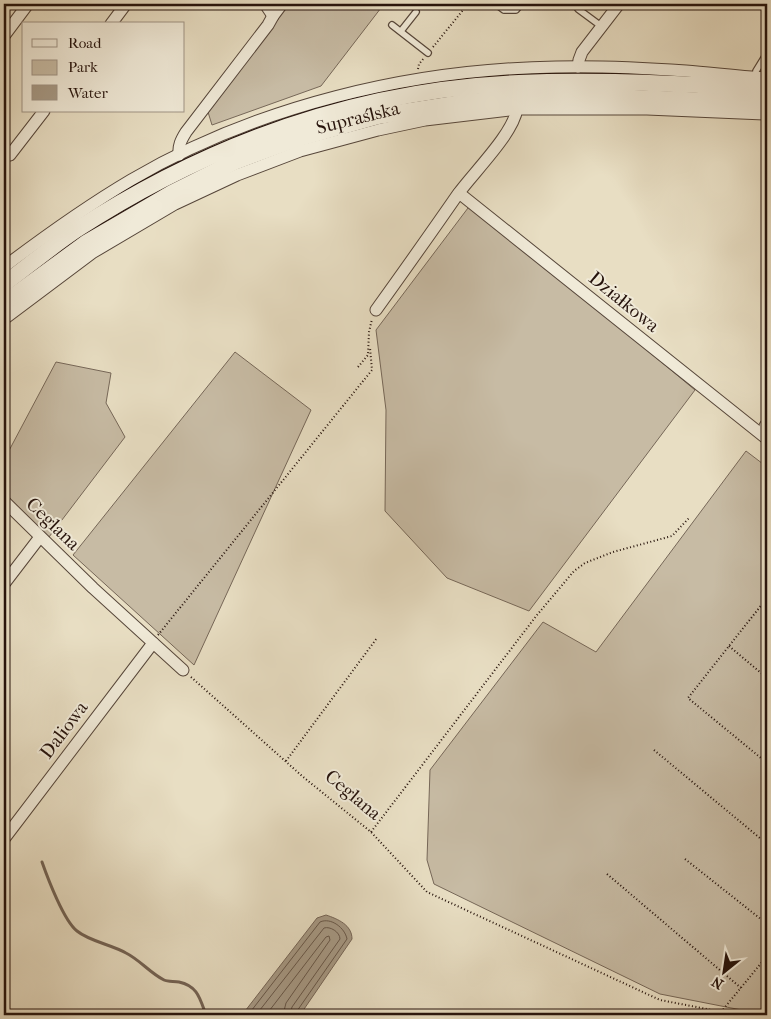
<svg xmlns="http://www.w3.org/2000/svg" width="771" height="1019" font-family="'IM FELL French Canon',serif">
	<rect width="100%" height="100%" fill="#e8dec3"/>
	<filter id="stains"><feTurbulence type="fractalNoise" baseFrequency=".004" numOctaves="4"/><feColorMatrix values="0 0 0 0 .2 0 0 0 0 .09 0 0 0 0 .02 0 0 0 .5 -.17"/></filter>
	<radialGradient id="worn" r=".72"><stop offset=".6" stop-color="#630" stop-opacity="0"/><stop offset="1" stop-color="#630" stop-opacity=".3"/></radialGradient>
	<!-- green -->
	<g fill="#c7bba4" stroke="#766758">
		<polygon points="288,4 384,4 321,86 212,125 208,112"/>
		<polygon points="471,204 695,390 529,611 447,578 385,511 386,410 376,330"/>
		<polygon points="235,352 311,410 194,665 73,555"/>
		<polygon points="56,362 111,373 106,403 125,437 49,537 4,495 4,460"/>
		<polygon points="746,451 767,467 767,1015 660,994 434,884 427,860 430,770 543,622 596,652"/>
	</g>
	<!-- water -->
	<path fill="#a69985" stroke="#736355" d="M326 915C338 919 352 925 352 939L300 1015H242L317 918Z"/>
	<g fill="none" stroke-linecap="round" stroke-linejoin="round">
		<!-- shore -->
		<g stroke="#665648" stroke-width="1">
			<path d="M248 1015 320 922C331 917 345 928 347 939L297 1011 296 1015"/>
			<path d="M256 1015 324 928C330 926 340 932 340 939L292 1007 290 1015"/>
			<polyline points="266,1015 326,937 329,936 330,940 286,1003 283,1015"/>
		</g>
		<!-- stream -->
		<path stroke="#736355" stroke-width="3" d="M42 862C48 879 64 921 77 931 89 941 112 945 126 953 140 960 150 973 164 980 168 982 174 981 179 982 198 986 200 999 206 1015"/>
		<!-- lane casing -->
		<g stroke="#56463a" stroke-width="8">
			<g id="lane">
				<polyline points="496,4 504,10 516,10 521,4"/>
				<polyline points="578,9 601,26"/>
				<polyline points="392,25 428,53"/>
				<polyline points="401,31 416,12"/>
				<polyline points="755,77 756,71 767,53"/>
			</g>
		</g>
		<!-- street casing -->
		<g stroke="#56463a" stroke-width="13">
			<g id="street">
				<polyline points="265,4 273,16"/>
				<polyline points="111,24 126,4"/>
				<polyline points="4,36 28,4"/>
				<polyline points="578,67 579,60 582,52 619,4"/>
				<polyline points="10,155 44,111"/>
				<path d="M179 155C178 146 181 140 186 132L268 25 273 16 282 4"/>
				<polyline points="459,193 767,439"/>
				<path d="M4 267C45 236 87 206 131 180 257 106 411 69 556 67 599 66 643 68 686 71 713 73 740 77 767 78"/>
				<path d="M376 310C404 271 431 233 458 194 474 172 513 134 517 109"/>
				<polyline points="4,319 92,253 175,204 237,175 300,151 378,130 425,120 517,109 647,109 767,114"/>
				<polyline points="765,426 767,423"/>
				<polyline points="4,501 93,588 183,670"/>
				<polyline points="4,584 40,537"/>
				<polyline points="4,839 153,643"/>
			</g>
		</g>
		<!-- secondary casing -->
		<g stroke="#26130c" stroke-width="18">
			<g id="secondary">
				<path d="M4 284C28 266 51 247 76 230 210 143 358 90 519 83 602 79 685 85 767 88"/>
				<polyline points="4,303 86,243 172,193 234,162 296,139 378,116 468,102 518,98 582,96 767,103"/>
			</g>
		</g>
		<!-- path -->
		<g stroke="#26130c" stroke-width="2" stroke-dasharray="1 2.5" stroke-linecap="butt">
			<polyline points="433,47 468,4"/>
			<polyline points="418,69 419,64 424,58"/>
			<polyline points="358,367 368,355 369,332 372,319"/>
			<polyline points="767,598 688,698 767,763"/>
			<polyline points="158,635 372,370 370,348"/>
			<polyline points="729,646 767,678"/>
			<polyline points="191,677 302,776 371,832 427,892 660,1000 738,1015"/>
			<polyline points="654,750 767,844"/>
			<polyline points="286,761 377,638"/>
			<polyline points="371,832 537,615 574,571 585,563 613,552 672,536 689,518"/>
			<polyline points="685,859 767,924"/>
			<polyline points="607,874 741,988"/>
			<polyline points="721,1012 767,956"/>
		</g>
		<!-- lane -->
		<use href="#lane" stroke="#f0ead8" stroke-width="5.5"/>
		<!-- street -->
		<use href="#street" stroke="#f0ead8" stroke-width="11"/>
		<!-- secondary -->
		<use href="#secondary" stroke="#f0ead8" stroke-width="16"/>
	</g>
	<g text-anchor="middle" dominant-baseline="central" stroke-width="4" stroke-linejoin="round" paint-order="stroke">
		<!-- street labels -->
		<g font-size="19" fill="#26130c" stroke="#f0ead8">
			<text transform="translate(358 118) rotate(-14)">Supraślska</text>
			<text transform="translate(624 302) rotate(39)">Działkowa</text>
			<text transform="translate(53 524) rotate(44)">Ceglana</text>
			<text transform="translate(64 730) rotate(-53)">Daliowa</text>
			<text transform="translate(353 795) rotate(40)">Ceglana</text>
		</g>
	</g>
	<!-- margin -->
	<rect width="771" height="1019" fill="none" stroke="#e8dec3" stroke-width="20"/>
	<rect x="5" y="5" width="761" height="1009" fill="none" stroke="#26130c" stroke-width="2.5"/>
	<rect x="10" y="10" width="751" height="999" fill="none" stroke="#26130c"/>
	<!-- legend -->
	<rect x="22" y="22" width="162" height="90" fill="#f0ead8" stroke="#9f9486"/>
	<rect x="32" y="39" width="25" height="8" fill="#f0ead8" stroke="#9f9486"/>
	<text x="68" y="48" font-size="15" fill="#26130c">Road</text>
	<rect x="32" y="60" width="25" height="15" fill="#c7bba4" stroke="#9f9486"/>
	<text x="68" y="72" font-size="15" fill="#26130c">Park</text>
	<rect x="32" y="85" width="25" height="15" fill="#a69985" stroke="#9f9486"/>
	<text x="68" y="98" font-size="15" fill="#26130c">Water</text>
	<!-- north arrow -->
	<g transform="translate(724 972) rotate(210)" stroke="#f0ead8" stroke-width="4" paint-order="stroke">
	<path d="M0-4L9 19L0 12L-9 19Z" fill="#26130c"/>
	<text y="-8" font-size="14" font-weight="bold" text-anchor="middle" fill="#26130c">N</text>
	</g>
	<rect width="100%" height="100%" filter="url(#stains)"/>
	<rect width="100%" height="100%" fill="url(#worn)"/>
</svg>
